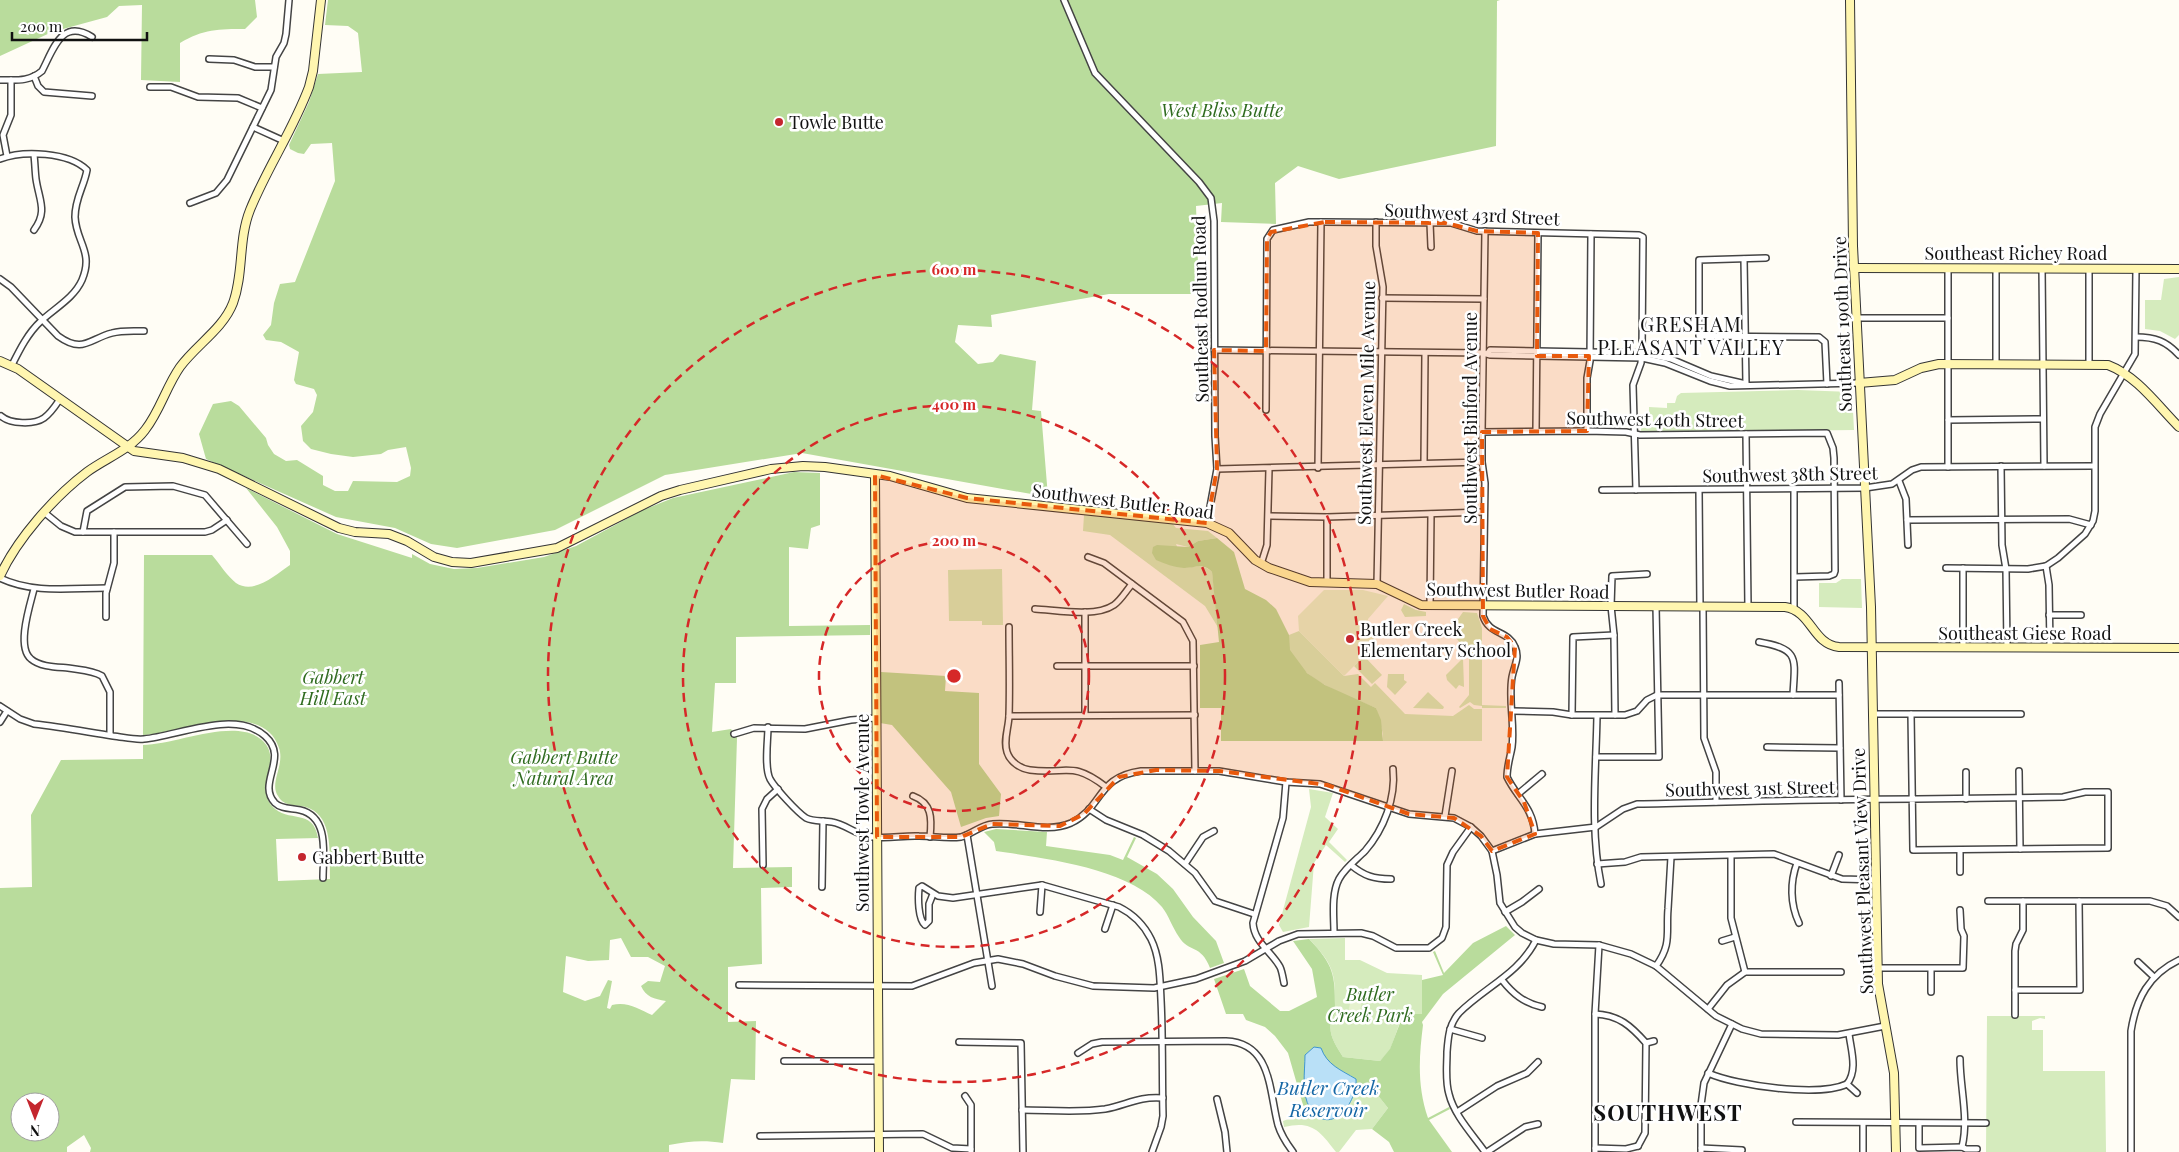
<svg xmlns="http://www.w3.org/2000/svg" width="2179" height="1152" font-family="'Playfair Display',serif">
	<rect width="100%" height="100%" fill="#fffdf5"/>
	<!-- green -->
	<g fill="#d5ebbd">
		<polygon points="2179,277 2179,335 2175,339 2160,331 2145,329 2145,300 2161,300 2164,279"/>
		<polygon points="1798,390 1852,392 1854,430 1641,433 1641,428 1653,427 1653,417 1649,417 1649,407 1667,408 1667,403 1675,403 1677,396 1681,393"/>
		<path d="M1084 515 1172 523 1176 528 1208 531 1217 538 1198 541 1188 547 1176 544 1186 568C1196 566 1204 564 1212 572L1219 629 1205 606 1110 535 1083 531Z"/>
		<polygon points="1002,569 1003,625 982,625 982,621 949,621 948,570"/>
		<polygon points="1842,579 1861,579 1862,608 1819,607 1819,583 1836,583"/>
		<polygon points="1404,604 1416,610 1426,612 1426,616 1405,617 1401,610"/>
		<polygon points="1463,612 1477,613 1482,628 1482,705 1506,706 1506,708 1482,708 1482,706 1474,705 1470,702 1460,708 1459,707 1469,695 1469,653 1456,638 1456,622"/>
		<path d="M1299 631 1344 676 1358 674 1371 687 1375 683 1405 714 1453 716 1469 705 1474 709H1482V741H1383V734L1376 708C1349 696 1302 681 1290 651 1288 647 1289 640 1289 635Z"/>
		<polygon points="1364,656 1382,675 1372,684 1354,666"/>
		<polygon points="1463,658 1464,687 1459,685 1456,689 1447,680 1446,675"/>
		<polygon points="1388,674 1404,674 1404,680 1407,682 1395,695 1387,687"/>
		<polygon points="1428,692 1444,707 1443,709 1413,708"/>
		<polygon points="1309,789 1333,793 1325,817 1338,829 1329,842 1347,860 1345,862 1326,845 1314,863 1309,927 1283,932 1279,925 1311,807"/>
		<path d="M1345 938V960H1360L1387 973 1422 975V1014L1400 1022 1390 1050 1380 1061 1343 1057C1335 1044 1324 1029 1335 1014 1335 976 1337 968 1309 939Z"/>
		<polygon points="1987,1016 2045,1016 2045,1019 2040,1018 2032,1021 2032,1030 2043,1030 2043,1071 2105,1071 2106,1152 1986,1152"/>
		<path d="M1321 1048C1334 1070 1347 1077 1373 1081L1376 1093 1388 1108 1372 1129 1356 1130 1339 1152H1336C1320 1131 1312 1120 1284 1127L1283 1121 1303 1114 1310 1108 1305 1086V1055Z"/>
	</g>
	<!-- forest -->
	<g fill="#b9dc9c" fill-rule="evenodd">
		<path d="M0 0H255L257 17 245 29C219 29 203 29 180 43V82L141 80 142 5 119 6 107 17 52 32 0 56Z"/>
		<polygon points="328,0 1500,0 1497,1 1496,146 1339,179 1298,166 1275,183 1276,224 1221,222 1222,203 1196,206 1199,294 1109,294 991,315 992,327 958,325 955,342 978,364 993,362 1000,354 1036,361 1032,410 1041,411 1048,497 802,453 665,475 555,530 457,548 431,544 395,528 336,517 206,459 199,434 213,404 231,401 239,406 266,438 268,445 274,454 286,461 297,460 323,476 323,485 335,491 348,491 353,481 397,482 410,476 411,468 406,447 388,450 381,454 353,457 331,454 311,449 303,441 301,426 313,412 317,395 314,389 296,384 294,380 299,352 281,342 266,340 263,335 271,325 274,303 280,284 295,282 335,181 332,143 311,144 304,154 298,153 290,149 289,145 309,102 318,74 362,72 358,33 348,26 325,25"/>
		<path d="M794 472 820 473V525L811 528 808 549 789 547V626L870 625V635L736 637V683H715L712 732 731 729 737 738 733 868 792 867V887L761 888 762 964 728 967V1022L756 1021 755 1080 731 1079 723 1143C704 1140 689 1141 669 1145V1152H90L91 1148 84 1135 67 1147V1152H0V888L32 887 31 815 61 760 143 759V745C176 745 237 716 263 741 283 761 254 785 272 806 288 824 313 807 318 838L276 839 278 881 330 879C329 854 335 811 301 806 291 805 283 805 278 796 269 783 285 765 279 748 262 697 179 734 143 735L144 555H212C219 563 227 576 236 583 254 595 275 575 290 565V551L277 527 246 488 337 534 412 558V554L430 564 454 569 477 568 544 557 576 546 643 510 673 498ZM621 938 631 957H648L665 966 660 982 648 981 641 986C646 997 654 999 666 1001L652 1015C639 1009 627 1001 612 1005L610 1009 607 1008 612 981 608 980 600 996 585 1001 563 992 566 956 588 961 609 960 610 940ZM20 1102H50V1132H20Z"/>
		<path d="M1217 538 1234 552 1245 589 1266 600 1276 609 1289 635 1290 650 1307 673 1325 685 1376 708 1381 720 1383 741H1221V708H1200V645L1219 642 1212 572C1203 562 1195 568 1184 568 1174 567 1165 564 1156 560L1152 553 1153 547 1157 545 1188 547 1198 541Z"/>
		<polygon points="881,672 946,676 945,691 979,693 979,764 1001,794 999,816 986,818 961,827 951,792 892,725 880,723"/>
		<path d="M996 829 1047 832 1046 846 1110 855 1123 860 1134 837 1136 838 1127 857 1157 874 1173 889 1193 917 1216 941 1224 963 1210 968C1201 944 1189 953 1179 937 1172 927 1169 916 1162 907 1130 868 1043 858 996 851L994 842 984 832Z"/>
		<path d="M1506 926 1515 935 1443 994 1422 1022 1423 1025C1419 1057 1417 1086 1428 1118L1449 1107 1450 1109 1429 1120 1452 1152H1394L1389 1142 1372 1129 1388 1108 1376 1093 1373 1082 1357 1086 1356 1079 1330 1064 1314 1047 1305 1055V1086L1310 1108 1305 1112 1288 1053 1275 1036 1265 1027 1246 1020 1243 1014H1226L1214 979 1244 969 1250 986 1280 1011H1289L1317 997 1312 969 1293 941 1309 939C1336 967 1335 977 1335 1014 1324 1029 1335 1044 1343 1057L1380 1061 1390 1049 1400 1023 1409 1014H1422V980L1443 975 1433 952 1435 951 1444 973 1473 943Z"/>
	</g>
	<!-- pitch -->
	<g fill="#e6f2cf">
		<polygon points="1324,590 1363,590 1388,596 1368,619 1369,634 1377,641 1377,644 1372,648 1367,644 1360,651 1364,656 1344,676 1299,631 1298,616"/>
		<polygon points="1351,999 1362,1001 1358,1021 1347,1017"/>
	</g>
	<!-- water -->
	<path fill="#b9e0f7" stroke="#3f96cf" d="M1314 1047 1321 1048C1327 1065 1341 1070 1356 1079 1358 1101 1331 1139 1310 1108 1301 1094 1305 1071 1305 1055Z"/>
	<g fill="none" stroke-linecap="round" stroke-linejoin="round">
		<!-- street casing -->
		<g stroke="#444" stroke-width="8">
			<g id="street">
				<polyline points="1064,0 1095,73 1199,182 1211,198 1214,221 1215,436 1217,469 1207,523"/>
				<polyline points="209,59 234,60 255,67 274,67"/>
				<polyline points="34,76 38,86 44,92 92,96"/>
				<path d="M0 80C16 80 29 82 42 71 54 48 62 18 92 37"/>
				<polyline points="150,87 171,87 198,97 238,98 262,108"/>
				<polyline points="253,127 284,141"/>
				<polyline points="7,156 3,135 11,115 11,80"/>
				<path d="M0 159C23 150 69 152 87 170 84 187 75 198 75 217 76 242 94 252 82 280 74 298 55 308 41 321 28 333 20 349 12 365"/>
				<polyline points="190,203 216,193 227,180 271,90 276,57 284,43 286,34 289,0"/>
				<polyline points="1376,222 1376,246 1383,287 1377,584"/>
				<polyline points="1430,223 1431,247"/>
				<path d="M34 230C48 211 39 200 36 179 35 171 35 163 34 155"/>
				<path d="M1485 231 1482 432V462L1485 483 1483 616C1489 635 1508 630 1515 647 1520 658 1514 666 1512 677 1508 700 1515 724 1512 747 1510 758 1507 766 1507 777 1517 798 1533 807 1535 834"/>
				<polyline points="1766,258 1699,260 1699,336 1819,337 1825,342 1827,384"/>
				<polyline points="1744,259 1746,384"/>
				<polyline points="1948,268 1948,467"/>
				<polyline points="1996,268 1996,363"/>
				<polyline points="2042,268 2044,466"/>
				<polyline points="2089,269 2089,364"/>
				<path d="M0 279 11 287 58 336C83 354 89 339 112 333 122 330 134 331 144 331"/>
				<polyline points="1382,298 1484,299"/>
				<polyline points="1857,318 1948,318"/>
				<path d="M2136 337C2155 337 2166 341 2179 355"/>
				<polyline points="1214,350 1483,353 1490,355 1642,358 1665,363 1710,381 1730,386 1859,383"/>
				<polyline points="1488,353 1490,350 1642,353 1671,359 1711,376 1746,384"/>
				<polyline points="1266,410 1267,239 1273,230 1309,222 1325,222 1451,223 1477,231 1639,235 1643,237 1642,350 1641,363 1633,385 1636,490"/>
				<path d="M1 416C10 424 34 425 44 418 51 413 56 405 60 399"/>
				<polyline points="1948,420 2043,419"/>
				<polyline points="1536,431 1538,233"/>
				<polyline points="1587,431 1587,378 1590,361 1591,234"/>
				<polyline points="1482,432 1587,431 1626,432 1640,435 1827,433 1833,448 1834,458 1835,571 1834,574 1829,576 1795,577"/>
				<polyline points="1746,434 1748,607"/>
				<polyline points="1424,463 1425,353"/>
				<polyline points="2001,466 2002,545 2006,569 2007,648"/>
				<polyline points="1318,468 1321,222"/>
				<polyline points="1217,469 1482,462"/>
				<polyline points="1899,481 1906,499 1908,545"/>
				<polyline points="1794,489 1794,610"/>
				<polyline points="1602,490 1865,488 1892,484 1912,470 1921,467 2094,466"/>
				<polyline points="1699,490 1700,607"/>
				<polyline points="45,513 61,526 75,532 205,532 212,530 227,520"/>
				<polyline points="1269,516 1327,517 1484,512"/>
				<polyline points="1907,520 2069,519 2091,525"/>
				<polyline points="83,532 87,511 125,487 173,486 205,495 247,544"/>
				<polyline points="1088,557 1104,563 1183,622 1193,641 1195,771"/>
				<polyline points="1261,564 1267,545 1269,469"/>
				<polyline points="2046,566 2049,585 2050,648"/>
				<polyline points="1946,568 2028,569 2046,566 2058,558 2085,534 2093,521 2095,511 2095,427 2100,414 2135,354 2136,269"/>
				<path d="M0 578C33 594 71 588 107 588"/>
				<polyline points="1327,582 1327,517"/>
				<path d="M34 589C30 605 16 647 31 659 40 667 57 667 68 668 80 670 92 670 102 676L110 692V735"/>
				<polyline points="1430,606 1431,514"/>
				<polyline points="1703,607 1704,738 1716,772 1716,802"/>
				<path d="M1035 609C1056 610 1095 618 1114 605 1121 600 1126 591 1132 584"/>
				<polyline points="2049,615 2081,615"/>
				<polyline points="106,617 106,593 114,563 114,532"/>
				<path d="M1009 627C1009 656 1010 685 1009 715 1009 727 1003 740 1007 752 1010 762 1021 769 1030 770 1067 775 1071 760 1106 787"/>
				<path d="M1759 642C1800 649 1795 658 1793 695"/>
				<polyline points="1963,647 1963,568"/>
				<polyline points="1057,666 1194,666"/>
				<polyline points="1839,683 1841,800"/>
				<path d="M0 706 20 719 34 724C61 727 87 732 113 736 123 737 134 740 144 739 178 736 235 709 265 736 290 758 256 783 275 803 281 809 291 808 300 810 330 817 323 855 323 878"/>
				<polyline points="1512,711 1553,712 1572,715 1625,715 1637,711 1647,700 1657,695 1839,695"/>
				<polyline points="1873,714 2021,714"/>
				<polyline points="1085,715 1085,612"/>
				<polyline points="1572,715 1573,637 1614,635"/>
				<polyline points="1615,715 1614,635 1611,606 1612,576 1647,574"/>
				<polyline points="1009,716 1195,715"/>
				<path d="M1597 716C1596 771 1590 830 1601 884"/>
				<polyline points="0,722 7,711"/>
				<path d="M768 727C768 740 764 767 770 779 775 788 797 812 806 818 814 822 823 820 832 822 845 824 855 834 867 836 884 840 902 835 919 836 934 836 947 839 961 837 972 834 981 825 992 824 1018 821 1046 834 1071 823 1103 808 1096 777 1141 771H1219L1286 782 1320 784 1409 814 1454 818 1471 827 1481 836 1492 851 1497 875 1500 903 1515 927 1522 933 1536 940 1554 944 1599 945 1631 954 1656 966 1716 1016 1742 1029 1761 1034 1838 1035 1885 1026"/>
				<polyline points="734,734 754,728 805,729 851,720 876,718"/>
				<polyline points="1767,747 1840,748"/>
				<polyline points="1596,757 1659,757 1656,606"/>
				<polyline points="2019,771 2020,849"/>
				<polyline points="1966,772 1966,799"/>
				<polyline points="1518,794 1542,774"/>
				<path d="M913 796C932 803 932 818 930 837"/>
				<polyline points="1089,809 1106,820 1143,835 1169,851 1195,873 1215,901 1254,914"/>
				<polyline points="1445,816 1452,771"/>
				<polyline points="967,835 992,986"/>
				<path d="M1492 851 1535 834 1596 827 1623 809 1637 804C1730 802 1824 799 1917 799L2063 797 2085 792H2108V848L1913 850 1911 714"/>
				<polyline points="1731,856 1731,918 1745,972"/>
				<path d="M1797 863C1790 882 1790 904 1799 923"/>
				<polyline points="1185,864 1203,837 1214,831"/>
				<polyline points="1597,864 1625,862 1641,857 1774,854 1842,879 1877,880"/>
				<polyline points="763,865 762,809 767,799 778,789"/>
				<path d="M1351 865C1364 876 1374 879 1391 879"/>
				<polyline points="1960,872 1960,850"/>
				<polyline points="1831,876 1839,855"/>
				<polyline points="822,887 823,821"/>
				<path d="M933 894 929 904V921L925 925C918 919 918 898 919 888L922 886 938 896 953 898 1042 885 1119 907C1133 914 1144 925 1151 939 1160 957 1160 980 1161 1000 1163 1039 1162 1077 1163 1116L1161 1127 1152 1152"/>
				<polyline points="1988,901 2150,901 2167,906 2179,917"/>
				<polyline points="1040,912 1042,885"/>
				<polyline points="1505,912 1522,902 1539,889"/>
				<polyline points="1105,929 1113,905"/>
				<path d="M1334 933C1334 917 1331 894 1339 879 1345 868 1356 860 1365 851 1384 829 1396 798 1393 769"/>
				<polyline points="1722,941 1735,937"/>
				<polyline points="2138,962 2154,977"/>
				<path d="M1656 966C1672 944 1666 933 1668 909 1669 892 1670 875 1671 857"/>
				<polyline points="1878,968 1963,968 1964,936 1961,929 1960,910"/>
				<path d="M1502 980C1513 994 1524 1003 1542 1007"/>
				<path d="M1284 983C1283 978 1282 971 1280 967 1271 951 1254 942 1253 923L1283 818 1286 782"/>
				<polyline points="739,985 912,986 974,963 998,959 1023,964 1055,976 1093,986 1154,988 1196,979 1245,961 1279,941 1298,934 1361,933 1373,936 1396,948 1429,948 1442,938 1446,927 1447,865 1453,852 1471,827"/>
				<polyline points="2015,990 2080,990 2079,901"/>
				<polyline points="1931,992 1931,969"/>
				<polyline points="1708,1009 1727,985 1745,972 1841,972"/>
				<path d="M1595 1014C1619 1015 1631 1026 1646 1043L1645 1133 1638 1146"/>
				<polyline points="2015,1015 2015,951 2016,944 2023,930 2023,901"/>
				<polyline points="1450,1029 1482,1038"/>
				<polyline points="959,1042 1021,1043 1023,1152"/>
				<polyline points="1646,1043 1654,1041"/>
				<path d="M1078 1053 1092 1044 1102 1042 1226 1041C1272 1043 1269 1091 1278 1125 1281 1135 1287 1144 1293 1152"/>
				<path d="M1960 1059C1960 1088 1969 1118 1962 1147"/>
				<polyline points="784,1061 879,1061"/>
				<path d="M1708 1073C1737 1086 1819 1097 1847 1084"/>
				<path d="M1847 1084C1858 1070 1851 1050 1849 1034"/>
				<polyline points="1847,1084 1857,1093"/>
				<polyline points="965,1096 971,1105 971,1151"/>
				<polyline points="1217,1099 1225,1132 1227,1152"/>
				<path d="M1022 1110C1049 1110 1078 1113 1105 1109 1127 1105 1138 1096 1163 1098"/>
				<polyline points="1457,1112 1497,1086 1527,1073 1538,1062"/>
				<polyline points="1796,1122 1986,1123"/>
				<polyline points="1919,1123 1919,1148 1962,1147 1966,1149 1977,1149"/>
				<polyline points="760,1136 923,1134 952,1148 971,1149"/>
				<polyline points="1595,1148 1626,1149 1638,1146"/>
				<polyline points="1701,1148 1742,1150"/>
				<path d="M1485 1152C1473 1135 1454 1115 1449 1094 1445 1081 1447 1066 1447 1052 1448 1038 1449 1024 1459 1013 1485 987 1519 974 1536 940"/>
				<polyline points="1487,1152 1525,1127 1538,1124"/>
				<polyline points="1595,1152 1595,1014 1599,945"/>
				<polyline points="1701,1152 1701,1105 1704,1083 1732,1024"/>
				<polyline points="1863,1152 1863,1123"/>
				<path d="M2131 1152V1031C2136 999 2149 974 2179 960"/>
			</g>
		</g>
		<!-- secondary casing -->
		<g stroke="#333" stroke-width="10">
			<g id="secondary">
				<polyline points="1850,0 1853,246 1871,607 1878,984 1894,1073 1896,1152"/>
				<polyline points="1854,268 2179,269"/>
				<path d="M0 361 18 369 134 451 183 458 219 469 339 528 355 532 389 534 407 541 434 557 452 562 471 563 557 548 661 496 680 490 771 469 803 466 825 467 890 476 967 498 1207 523 1229 533 1255 560 1269 568 1310 582 1377 584 1421 605 1785 607C1812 611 1812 644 1839 647L2179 648"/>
				<path d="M1859 383 1895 380 1921 368 1939 364 2108 365C2137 376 2158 406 2179 427"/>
				<polyline points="875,475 879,1152"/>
				<path d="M0 576C17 539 54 497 87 472 106 458 130 450 145 430 160 411 166 387 180 367 196 345 223 329 233 303 244 273 238 240 250 210 267 168 293 130 309 87L313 71 321 0"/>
			</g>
		</g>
		<!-- street -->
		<use href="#street" stroke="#fff" stroke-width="5"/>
		<!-- secondary -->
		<use href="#secondary" stroke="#fff6b0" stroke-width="8"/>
	</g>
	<!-- marked area -->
	<path fill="#e8590c" fill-opacity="0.2" stroke="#e8590c" stroke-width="4" stroke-dasharray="10 6" stroke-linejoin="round" d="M1325 222 1446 223 1477 231 1538 233 1537 356H1589L1587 431 1482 432 1483 616 1490 629 1507 637 1515 647 1507 777 1524 802 1535 834 1492 851 1481 836 1454 818 1409 814 1327 785 1219 771 1156 770 1119 777 1084 814 1060 826 992 824 961 837H877L875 475 967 498 1207 523 1217 469 1214 350 1266 351 1267 239 1271 232Z"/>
	<!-- distance rings -->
	<g fill="none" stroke="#d62828" stroke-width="2.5" stroke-dasharray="9 6">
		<circle cx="954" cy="676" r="135"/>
		<circle cx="954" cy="676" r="271"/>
		<circle cx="954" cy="676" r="406"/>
	</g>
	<!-- markers -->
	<g fill="#c4262e" stroke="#fff" stroke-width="2">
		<circle cx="779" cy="122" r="5"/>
		<circle cx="1350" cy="639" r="5"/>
		<circle cx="302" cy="857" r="5"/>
	</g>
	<g text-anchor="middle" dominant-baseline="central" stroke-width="5" stroke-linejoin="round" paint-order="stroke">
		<!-- park labels -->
		<g font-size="18" font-style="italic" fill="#2f6b1f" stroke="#fff">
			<text x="1222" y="110">West Bliss Butte</text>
			<text x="333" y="677">Gabbert<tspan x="333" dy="21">Hill East</tspan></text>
			<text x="564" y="757">Gabbert Butte<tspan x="564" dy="21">Natural Area</tspan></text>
			<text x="1370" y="994">Butler<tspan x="1370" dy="21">Creek Park</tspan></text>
		</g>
		<!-- poi labels -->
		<g font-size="18" fill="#111" stroke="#fff" text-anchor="start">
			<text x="789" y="122">Towle Butte</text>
			<text x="1360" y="629">Butler Creek<tspan x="1360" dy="21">Elementary School</tspan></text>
			<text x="312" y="857">Gabbert Butte</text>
		</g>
		<!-- street labels -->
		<g font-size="18" fill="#111" stroke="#fff">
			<text transform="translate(1472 214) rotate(3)">Southwest 43rd Street</text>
			<text x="2016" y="253">Southeast Richey Road</text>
			<text transform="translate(1200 309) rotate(-91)">Southeast Rodlun Road</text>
			<text transform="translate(1842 324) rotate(-92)">Southeast 190th Drive</text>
			<text transform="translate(1366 403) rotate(-89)">Southwest Eleven Mile Avenue</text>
			<text transform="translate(1470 418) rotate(-90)">Southwest Binford Avenue</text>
			<text transform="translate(1655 419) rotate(1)">Southwest 40th Street</text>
			<text transform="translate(1790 474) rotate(-1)">Southwest 38th Street</text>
			<text transform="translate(1123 501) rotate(7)">Southwest Butler Road</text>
			<text transform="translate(1518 590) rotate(1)">Southwest Butler Road</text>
			<text x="2025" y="633">Southeast Giese Road</text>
			<text transform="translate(1750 788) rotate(-1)">Southwest 31st Street</text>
			<text transform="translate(862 813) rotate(-90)">Southwest Towle Avenue</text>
			<text transform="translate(1862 871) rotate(-92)">Southwest Pleasant View Drive</text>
		</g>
		<!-- water labels -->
		<g font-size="19" font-style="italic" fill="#1768a6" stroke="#fff">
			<text x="1328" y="1087">Butler Creek<tspan x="1328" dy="22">Reservoir</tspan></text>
		</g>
		<!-- quarter labels -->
		<g font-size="20" letter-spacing="1" fill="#111" stroke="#fff">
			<text x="1691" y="323">GRESHAM<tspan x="1691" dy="23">PLEASANT VALLEY</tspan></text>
		</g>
		<!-- district labels -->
		<g font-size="22" font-weight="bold" letter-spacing="1" fill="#111" stroke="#fff">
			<text x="1668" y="1112">SOUTHWEST</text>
		</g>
	</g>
	<circle cx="954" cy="676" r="8" fill="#d62828" stroke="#fff" stroke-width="2.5"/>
	<g font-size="15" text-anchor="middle" font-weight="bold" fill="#d62828" stroke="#fff" stroke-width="5" stroke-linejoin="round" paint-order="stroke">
		<text x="954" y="275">600 m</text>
		<text x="954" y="410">400 m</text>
		<text x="954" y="546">200 m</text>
	</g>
	<!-- north arrow -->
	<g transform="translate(35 1117) rotate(180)"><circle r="24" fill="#ffffff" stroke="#a0a0a0"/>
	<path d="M0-4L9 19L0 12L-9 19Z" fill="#c4262e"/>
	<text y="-8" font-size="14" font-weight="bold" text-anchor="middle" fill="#111111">N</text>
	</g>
	<!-- scale -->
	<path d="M12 32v8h135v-8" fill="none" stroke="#111111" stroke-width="2.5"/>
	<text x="20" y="32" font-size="15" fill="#111111" stroke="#ffffff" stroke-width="4" paint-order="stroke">200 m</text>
</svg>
